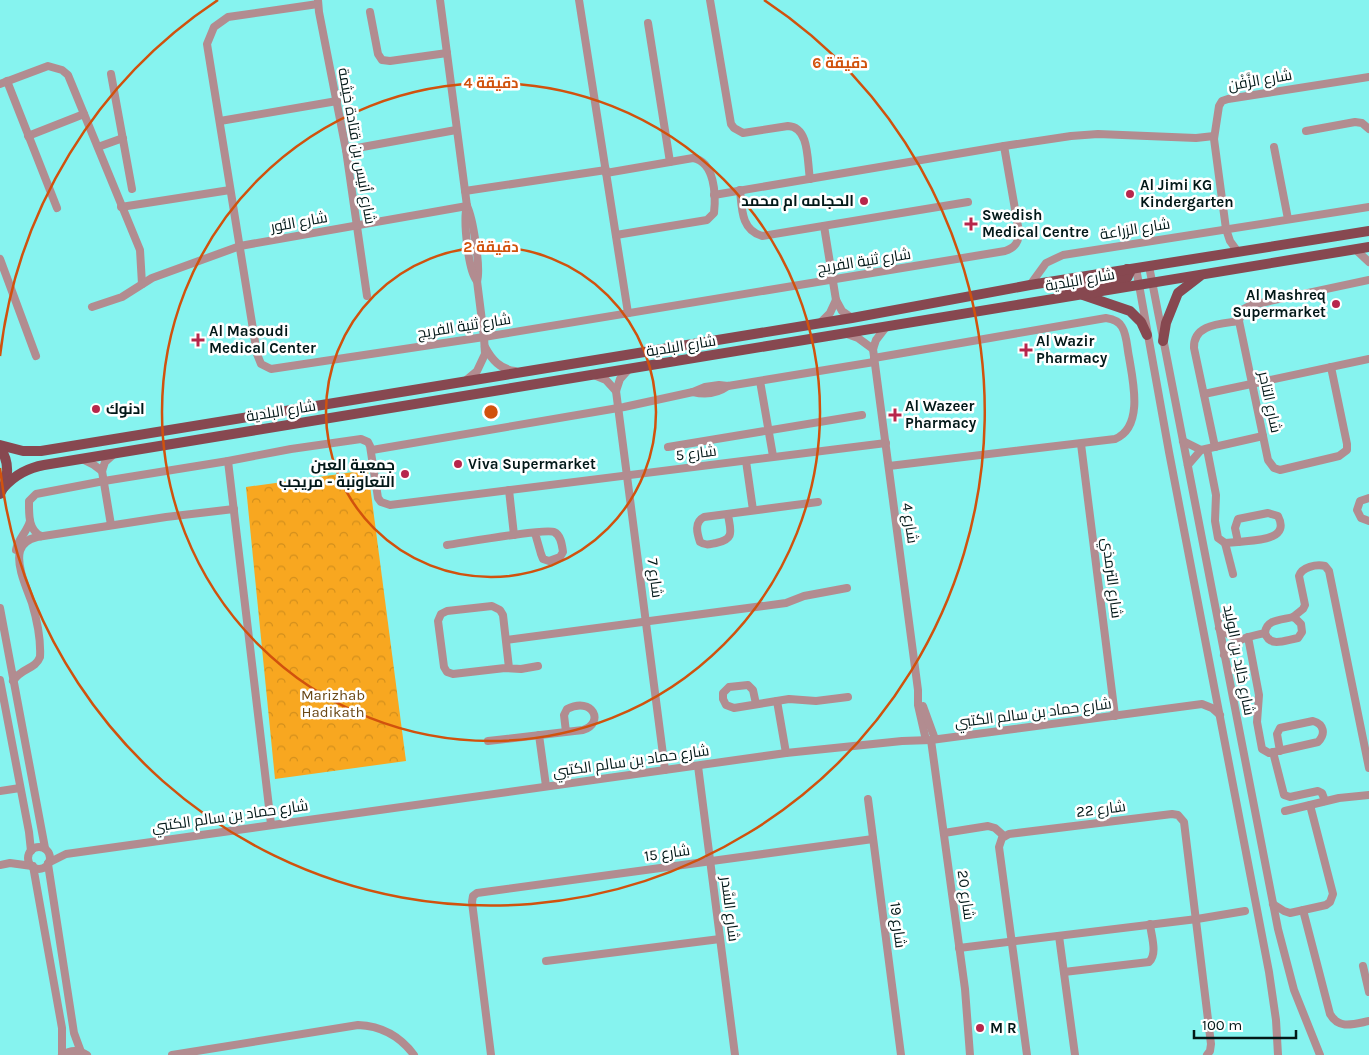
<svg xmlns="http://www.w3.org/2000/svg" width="1369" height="1055" font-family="Karla,Cairo,sans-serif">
	<defs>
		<pattern id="park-crowns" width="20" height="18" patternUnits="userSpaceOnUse" patternTransform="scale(1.25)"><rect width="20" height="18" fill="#f8a720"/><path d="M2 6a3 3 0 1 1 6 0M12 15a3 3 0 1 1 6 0" fill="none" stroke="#d38f1c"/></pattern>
	</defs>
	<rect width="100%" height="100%" fill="#86f3ef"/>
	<!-- park -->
	<polygon fill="url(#park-crowns)" points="368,470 406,761 275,779 246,487"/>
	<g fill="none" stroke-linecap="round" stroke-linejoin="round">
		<!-- minor -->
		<g stroke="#b28c90" stroke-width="8">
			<polyline points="318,0 319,12 346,150 367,296"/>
			<path d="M440 0 467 206C473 218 481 269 477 281L484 337 485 354 477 371 465 381"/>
			<polyline points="579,0 628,313"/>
			<path d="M710 0 731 124 734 128 743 133 788 126C810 127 807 162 810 179"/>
			<path d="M318 4 228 17 214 27 207 44 257 354 261 364 271 369 484 337 1005 251C1015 248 1019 242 1019 232L1004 146"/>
			<polyline points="370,12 378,54 382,60 390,61 447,53"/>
			<polyline points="648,23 670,162"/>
			<polyline points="111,74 132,189"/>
			<polyline points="7,81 57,208"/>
			<polyline points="0,84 48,66 62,70 68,75 140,250 142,284"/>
			<polyline points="220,121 337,101"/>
			<polyline points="1306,131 1355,122 1362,123 1369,129"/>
			<polyline points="28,136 84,114"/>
			<polyline points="98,147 123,138"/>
			<polyline points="1274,147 1288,219"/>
			<polyline points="346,150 456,130"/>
			<path d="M606 173 693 158C715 162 716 195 714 213L707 220 616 235"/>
			<path d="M740 190C742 209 741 230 762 236L968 202"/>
			<polyline points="465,191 606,170"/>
			<polyline points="714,195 1004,146 1071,136 1098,134 1196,138 1214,136"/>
			<path d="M467 206C463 219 468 271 477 281"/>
			<polyline points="121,207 230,190"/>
			<polyline points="824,226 836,300 842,311 852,318"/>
			<polyline points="1355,249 1369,262"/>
			<polyline points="1238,252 1230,241 1226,229 1214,139 1219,106 1222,101 1228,99 1369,77"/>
			<polyline points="0,259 36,356"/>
			<polyline points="1149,266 1278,929 1294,990 1320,1055"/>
			<polyline points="1136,268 1169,452 1269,972 1276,1020 1278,1055"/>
			<polyline points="1030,285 1046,263 1063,255 1369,207"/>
			<polyline points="92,307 122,297 152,278 240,246 467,206"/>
			<polyline points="820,323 830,313 836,300"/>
			<polyline points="886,327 876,340 873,349 918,690 918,705 926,740"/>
			<polyline points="847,334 858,338 873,349"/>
			<path d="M485 347C492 360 500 369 515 371"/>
			<path d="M874 358 1106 318C1113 319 1119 321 1122 327 1127 335 1127 348 1129 357 1133 381 1144 427 1115 439L889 466"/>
			<polyline points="1331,367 1347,444 1347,450 1339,456 1280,470 1274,468 1268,460 1239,321 1242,310 1251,305 1369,280"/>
			<polyline points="628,370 620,379 616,391 665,770"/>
			<polyline points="594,375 606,380 616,391"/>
			<polyline points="760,381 773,456"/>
			<path d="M693 392C705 395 718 393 728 386"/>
			<polyline points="1204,394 1369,359"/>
			<polyline points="1183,441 1201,450"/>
			<polyline points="1081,444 1115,716"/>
			<polyline points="668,447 862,415"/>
			<path d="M1215 447 1194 348C1193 324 1221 324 1239 321"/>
			<polyline points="1207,449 1216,495 1215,521 1218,538 1225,543 1238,542"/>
			<polyline points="372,450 624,407 693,392 705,387 719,385 728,386 874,362"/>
			<polyline points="82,459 94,465 102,471"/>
			<polyline points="228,461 271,824"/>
			<polyline points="746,461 753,510"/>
			<polyline points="1188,465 1201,450 1263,436"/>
			<polyline points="509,490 514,535"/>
			<polyline points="1369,498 1360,501 1357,510 1361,518 1369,521"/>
			<path d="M1268 513 1278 516C1291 541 1254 540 1238 542L1235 528 1238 519Z"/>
			<path d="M728 514C730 530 736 539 716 543 710 544 706 546 700 542 697 533 694 522 704 517L818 502"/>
			<polyline points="111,525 102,471 105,462 114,454"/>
			<path d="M41 536C28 530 29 514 29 501L36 494 104 481 228 461 291 449 361 439 368 442 370 446 378 498 381 502 390 505 886 443"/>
			<polyline points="1225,543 1233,574"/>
			<path d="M447 545C462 543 546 528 554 532 561 535 562 545 563 552L560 557 549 561 543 559 541 554 535 533"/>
			<path d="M16 550C18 539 27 532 30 521"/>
			<polyline points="0,608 45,848"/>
			<path d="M1293 617 1303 609 1305 605 1299 576C1302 567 1316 564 1325 566L1329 571 1369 768"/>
			<path d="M1293 617 1296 619 1301 624 1302 632 1298 638C1285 640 1270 648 1265 633 1266 619 1282 620 1293 617Z"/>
			<polyline points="1219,628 1238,640"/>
			<path d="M1248 637 1259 695 1257 722 1262 749 1269 753 1318 742C1326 734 1324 724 1313 721L1280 728 1277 734 1280 751"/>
			<polyline points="506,640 786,603 804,596 847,588"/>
			<path d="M1224 655C1234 639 1248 637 1265 633"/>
			<polyline points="509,668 503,615 500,610 492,606 447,611 441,614 438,621 444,667 447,672 453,674 505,668 521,669 538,666"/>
			<polyline points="0,680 29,832 31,851"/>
			<path d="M13 681C22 667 35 670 40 657 41 640 37 620 32 603 27 589 16 566 20 551 22 543 29 539 37 537L166 517 234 509"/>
			<polyline points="777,701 786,753"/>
			<polyline points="756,704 753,690 748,685 729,687 723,693 723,699 726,705 734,708 789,699 816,701 848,697"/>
			<polyline points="923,706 935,739"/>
			<polyline points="539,735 546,786"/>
			<polyline points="931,740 965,989 970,1055"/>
			<path d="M488 741 583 730C605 723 593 696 567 709L564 715 566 732"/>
			<polyline points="1273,752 1284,795 1290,797 1318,791 1322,793 1325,801"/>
			<polyline points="698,766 735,1055"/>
			<polyline points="0,791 20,788"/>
			<polyline points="868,799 901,1055"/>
			<polyline points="1285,811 1339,798 1369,795"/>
			<polyline points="944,833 988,826 995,828 1004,836"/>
			<circle cx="39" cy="858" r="11"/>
			<polyline points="48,863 66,854 786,753 902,741 931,740 1202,704 1212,708 1220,715"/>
			<polyline points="48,864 74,1033 81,1052"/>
			<polyline points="0,865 10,863 32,866"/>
			<polyline points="33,866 62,1028 62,1055"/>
			<polyline points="1273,904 1284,911 1290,913 1326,905 1330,902 1333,894 1310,805"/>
			<path d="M1303 910 1330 1014C1339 1030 1354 1024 1369 1021"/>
			<polyline points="1059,936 1075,1055"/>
			<polyline points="959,948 1197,919 1245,911"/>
			<polyline points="546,961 720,939"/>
			<polyline points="1363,966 1369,992"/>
			<path d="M1064 972 1149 962C1158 954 1151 935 1150 924"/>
			<path d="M62 1055C70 1050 78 1049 87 1055"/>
			<path d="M172 1055 358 1025C382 1026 400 1036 414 1055"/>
			<polyline points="491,1055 472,902 473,896 477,893 873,839"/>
			<polyline points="1027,1055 999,847 1002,838 1009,834 1172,814 1178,815 1184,822 1211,1044 1210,1051 1207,1055"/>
		</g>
		<!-- major -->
		<g stroke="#874850" stroke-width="10">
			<polyline points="1083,295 1130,311 1141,322 1147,335"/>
			<path d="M1059 297C1077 282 1104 282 1127 278L1130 272 1127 269"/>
			<polyline points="1163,341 1166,323 1178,293 1200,276"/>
			<polyline points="0,445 23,451 41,451 852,318 1030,285 1369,231"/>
			<path d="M0 448C10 462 9 479 0 494"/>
			<path d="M4 487C15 475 27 468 44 465L1369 247"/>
		</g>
	</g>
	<!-- distance rings -->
	<g fill="none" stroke="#d1520d" stroke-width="2.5">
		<circle cx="491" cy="412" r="165"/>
		<circle cx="491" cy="412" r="329"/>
		<path d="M0 356A494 494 0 0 1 218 0M764 0A494 494 0 1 1 0 468"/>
	</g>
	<!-- markers -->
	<g fill="#b7264b" stroke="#fff" stroke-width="2">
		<circle cx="1130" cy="194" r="5"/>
		<circle cx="864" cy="201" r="5"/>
		<path d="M968.5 216.5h5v5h5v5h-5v5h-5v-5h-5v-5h5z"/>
		<circle cx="1336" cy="304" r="5"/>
		<path d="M195.5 332.5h5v5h5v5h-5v5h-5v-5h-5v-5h5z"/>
		<path d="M1023.5 342.5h5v5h5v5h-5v5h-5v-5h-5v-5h5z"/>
		<circle cx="96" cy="409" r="5"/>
		<path d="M892.5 407.5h5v5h5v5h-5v5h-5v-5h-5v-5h5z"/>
		<circle cx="458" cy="464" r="5"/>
		<circle cx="405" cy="474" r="5"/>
		<circle cx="980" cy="1028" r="5"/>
	</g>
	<g text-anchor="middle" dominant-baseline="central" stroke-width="5" stroke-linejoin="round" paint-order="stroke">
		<!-- street labels -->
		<g font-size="15" fill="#021818" stroke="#fff">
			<text transform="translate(1260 80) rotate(-10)">شارع الزَّفْن</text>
			<text transform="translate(357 146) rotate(80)">شارع أنيس بن قتادة خيثمة</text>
			<text transform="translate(299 222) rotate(-10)">شارع النُّور</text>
			<text transform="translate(1135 229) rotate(-9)">شارع الزراعة</text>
			<text transform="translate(864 261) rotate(-9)">شارع ثنية الفريج</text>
			<text transform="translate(1080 280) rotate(-10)">شارع البلدية</text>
			<text transform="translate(464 326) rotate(-9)">شارع ثنية الفريج</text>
			<text transform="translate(681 346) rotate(-9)">شارع البلدية</text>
			<text transform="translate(1270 402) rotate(78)">شارع التاجر</text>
			<text transform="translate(281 411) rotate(-9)">شارع البلدية</text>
			<text transform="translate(696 453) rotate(-7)">شارع 5</text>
			<text transform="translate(910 523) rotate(82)">شارع 4</text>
			<text transform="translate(655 578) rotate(83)">شارع 7</text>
			<text transform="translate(1112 578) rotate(83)">شارع الترمذي</text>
			<text transform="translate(1239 660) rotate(79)">شارع خالِد بن الوليد</text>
			<text transform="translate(1033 713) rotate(-7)">شارع حماد بن سالم الكتبي</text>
			<text transform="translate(631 761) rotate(-8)">شارع حماد بن سالم الكتبي</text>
			<text transform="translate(1101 809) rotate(-7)">شارع 22</text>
			<text transform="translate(230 816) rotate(-8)">شارع حماد بن سالم الكتبي</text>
			<text transform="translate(667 853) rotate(-8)">شارع 15</text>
			<text transform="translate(966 895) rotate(82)">شارع 20</text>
			<text transform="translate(730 909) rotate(83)">شارع السَّدر</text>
			<text transform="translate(898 925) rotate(83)">شارع 19</text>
		</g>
		<!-- poi labels -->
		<g font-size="15" font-weight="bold" fill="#021818" stroke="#fff" text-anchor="start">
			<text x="1140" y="185">Al Jimi KG<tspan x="1140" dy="17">Kindergarten</tspan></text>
			<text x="854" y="201" text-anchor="end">الحجامه ام محمد</text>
			<text x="982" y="215">Swedish<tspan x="982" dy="17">Medical Centre</tspan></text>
			<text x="1326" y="295" text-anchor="end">Al Mashreq<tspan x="1326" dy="17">Supermarket</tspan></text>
			<text x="209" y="331">Al Masoudi<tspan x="209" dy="17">Medical Center</tspan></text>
			<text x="1036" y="341">Al Wazir<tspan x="1036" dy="17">Pharmacy</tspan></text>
			<text x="905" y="406">Al Wazeer<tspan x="905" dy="17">Pharmacy</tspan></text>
			<text x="106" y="409">ادنوك</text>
			<text x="468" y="464">Viva Supermarket</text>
			<text x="395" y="465" text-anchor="end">جمعية العبن<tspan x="395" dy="17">التعاونبة - مريجب</tspan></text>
			<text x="990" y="1028">M R</text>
		</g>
		<!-- park labels -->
		<g font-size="15" fill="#6a4816" stroke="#fff">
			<text x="333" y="695">Marizhab<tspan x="333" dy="17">Hadikath</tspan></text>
		</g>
	</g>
	<circle cx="491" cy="412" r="8" fill="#d1520d" stroke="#fff" stroke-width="2.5"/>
	<g font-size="15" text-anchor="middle" font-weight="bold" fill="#d1520d" stroke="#fff" stroke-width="5" stroke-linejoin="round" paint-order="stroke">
		<text x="840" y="68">6 دقيقة</text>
		<text x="491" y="88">4 دقيقة</text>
		<text x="491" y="252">2 دقيقة</text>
	</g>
	<!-- scale -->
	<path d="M1194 1030v8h102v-8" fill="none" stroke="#021818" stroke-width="2.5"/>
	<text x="1202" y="1030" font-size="15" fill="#021818" stroke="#ffffff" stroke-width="4" paint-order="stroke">100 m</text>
</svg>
